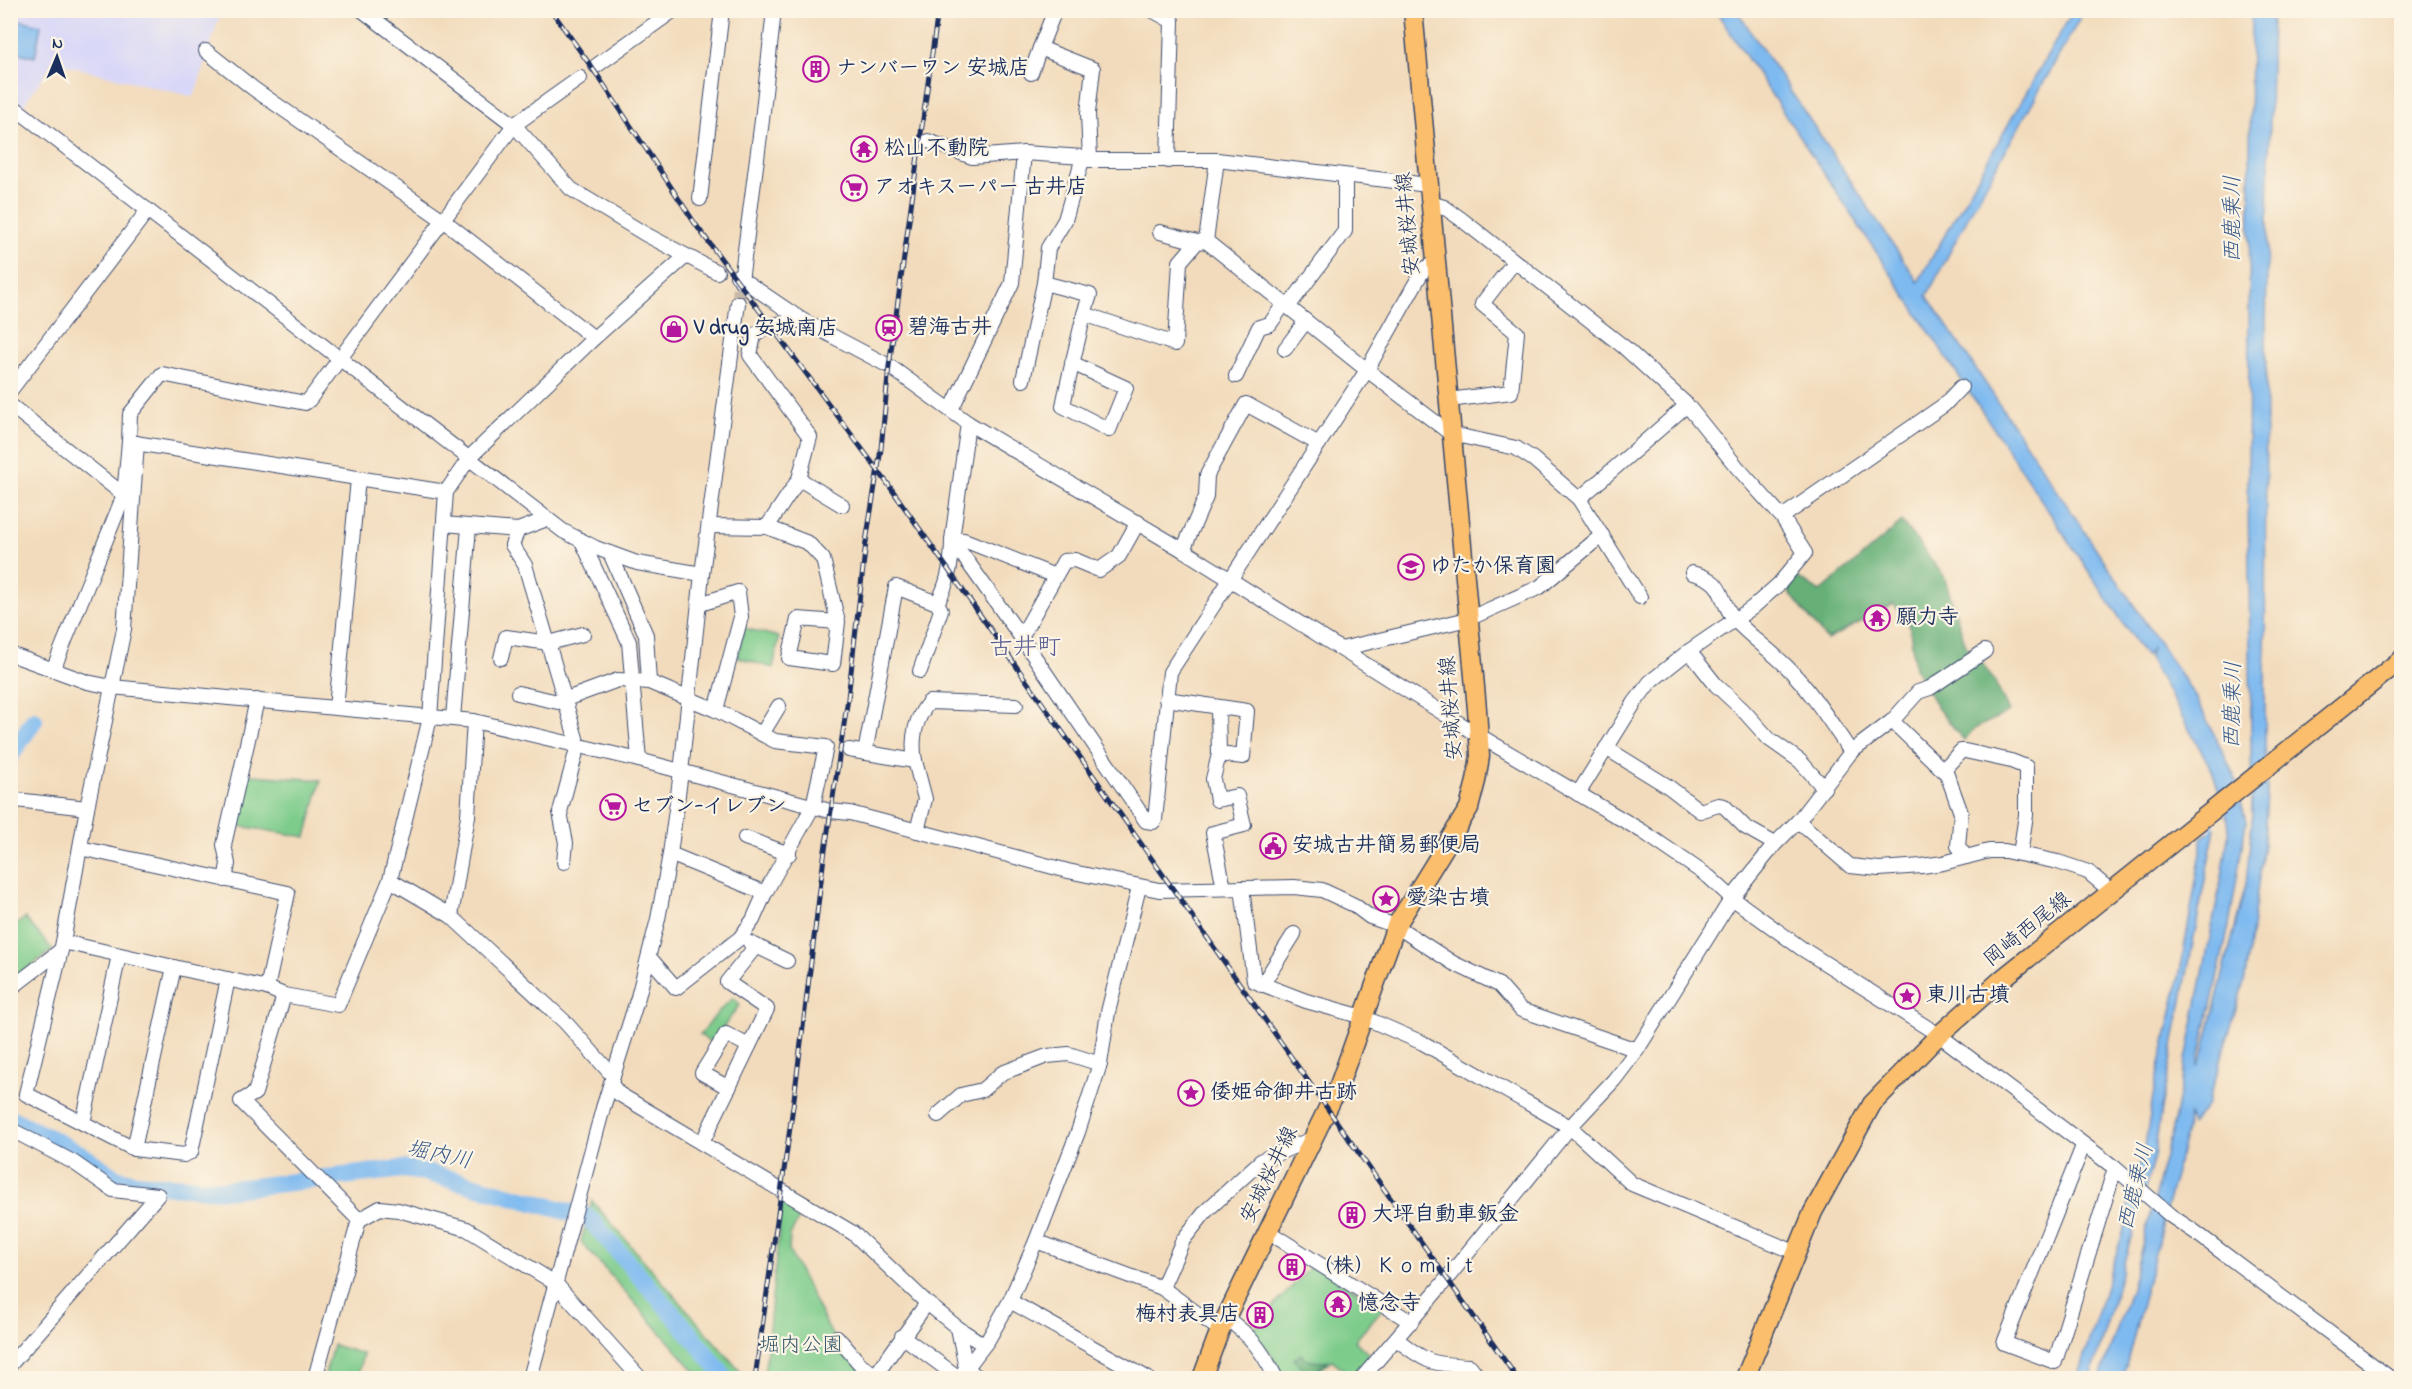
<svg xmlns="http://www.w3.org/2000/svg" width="2412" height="1389" font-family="'Indie Flower','Klee One',sans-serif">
	<rect width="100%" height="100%" fill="#fcf5e5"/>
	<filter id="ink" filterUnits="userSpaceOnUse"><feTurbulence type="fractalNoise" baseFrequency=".0167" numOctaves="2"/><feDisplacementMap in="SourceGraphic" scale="12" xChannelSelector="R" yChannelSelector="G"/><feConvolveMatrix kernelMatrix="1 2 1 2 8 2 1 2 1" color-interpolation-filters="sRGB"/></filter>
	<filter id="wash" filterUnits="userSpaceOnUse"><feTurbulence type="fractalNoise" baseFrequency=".008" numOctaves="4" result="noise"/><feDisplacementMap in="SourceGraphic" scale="24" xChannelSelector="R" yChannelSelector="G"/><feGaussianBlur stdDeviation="1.35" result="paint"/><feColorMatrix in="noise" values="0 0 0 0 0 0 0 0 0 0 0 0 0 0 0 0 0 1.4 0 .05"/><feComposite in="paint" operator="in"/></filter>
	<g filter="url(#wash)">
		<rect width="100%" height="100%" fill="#f2dbbc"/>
		<!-- built -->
		<polygon fill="#d8d7f8" points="10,11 221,11 194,97 53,62 23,106 11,96"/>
		<!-- green -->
		<g fill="#7ecc8c" stroke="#4c7e75" stroke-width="1.5">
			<polygon points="744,628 779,637 773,668 737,657"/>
			<polygon points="239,774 321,780 306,837 228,824"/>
			<polygon points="25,918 53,950 11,980 10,929"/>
			<polygon points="733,998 740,1004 712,1043 700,1035 719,1011"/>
			<polygon points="782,1200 791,1201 803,1211 790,1235 789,1251 833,1337 870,1378 764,1378"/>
			<polygon points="592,1201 746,1378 701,1378 581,1242"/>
			<polygon points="1313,1264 1383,1308 1355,1341 1373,1358 1354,1378 1332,1360 1311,1378 1306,1378 1301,1371 1292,1378 1280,1378 1272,1355 1251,1331"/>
			<polygon points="333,1345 363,1354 357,1378 324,1378"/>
		</g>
		<!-- forest -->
		<g fill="#66b078" stroke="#40706b" stroke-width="1.5">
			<polygon points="1902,522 1944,576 1966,646 1982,663 1995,682 2009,712 1974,729 1964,740 1939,710 1915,669 1909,623 1894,604 1827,640 1785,587 1797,577 1820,592"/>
			<polygon points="1302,1354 1307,1360 1319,1362 1329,1360 1310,1376 1294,1359"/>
		</g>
		<!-- water -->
		<g fill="#7ebaf0" stroke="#4c74a7" stroke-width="1.5">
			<polygon points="1716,11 1737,11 1918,282 2073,11 2084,11 1969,215 1927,296 2196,698 2234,775 2246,822 2229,926 2197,1067 2202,1057 2246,884 2252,822 2248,490 2251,11 2272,11 2266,324 2265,743 2267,791 2264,843 2245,978 2208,1104 2191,1125 2189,1114 2184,1140 2123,1378 2100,1378 2131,1288 2174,1121 2223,871 2229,830 2228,820 2212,770 2148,656 2153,647 2145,656"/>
			<polygon points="11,18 41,25 35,57 11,51"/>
			<polygon points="2215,828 2161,1109 2154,1157 2091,1378 2077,1378 2125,1226 2130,1192 2145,1146 2154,1090 2177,989 2201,852 2201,838"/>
		</g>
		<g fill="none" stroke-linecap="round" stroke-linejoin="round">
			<!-- stream -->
			<polyline stroke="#7ebaf0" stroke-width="3" points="2211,833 2214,819"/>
			<!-- river -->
			<g stroke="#7ebaf0" stroke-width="18">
				<polyline points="10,756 34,720"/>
				<polyline points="10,1118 79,1153 116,1178 135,1183 224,1190 403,1169 424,1172 588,1217 691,1335 725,1378"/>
			</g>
		</g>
	</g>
	<g filter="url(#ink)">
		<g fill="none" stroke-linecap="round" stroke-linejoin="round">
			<!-- minor-tunnel -->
			<polyline stroke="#c7b9a9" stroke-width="14" stroke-dasharray="14 7" stroke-linecap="butt" points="738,303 741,281"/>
			<!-- minor casing -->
			<g stroke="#3b496c" stroke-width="16">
				<g id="minor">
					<polyline points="362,10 514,125 571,189 645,234 717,272"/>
					<polyline points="1055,10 1040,48 1093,69 1088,113 1090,160"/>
					<polyline points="1152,10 1172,21 1168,161"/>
					<polyline points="206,51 254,89 443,220 594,338"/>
					<polyline points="596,66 674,10"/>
					<polyline points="1031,73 1040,48"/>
					<polyline points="10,104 563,531 596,548 637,563 702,574"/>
					<polyline points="928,141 972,157 1024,153 1083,157 1090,160 1217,160 1428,185"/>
					<polyline points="1217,160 1206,241 1367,370 1451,434 1516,448 1533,459 1579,499 1640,597"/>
					<polyline points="700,199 722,10"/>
					<polyline points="1430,203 1444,207 1461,219 1624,347 1687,405 1737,467 1782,517 1805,553 1779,584 1752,608 1689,651 1650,682 1635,702 1578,794"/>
					<polyline points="1160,232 1197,242"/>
					<polyline points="737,276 802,320 889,366 968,423 1183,550 1478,735 1642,831 1709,877 1732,898 1801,948 1939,1035 2115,1168 2171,1216 2195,1232 2390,1378"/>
					<polyline points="741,281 762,120 774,10"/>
					<polyline points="1044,283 1090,295 1084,314"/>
					<polyline points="1288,307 1345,231 1345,176"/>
					<polyline points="773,325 802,320"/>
					<polyline points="1285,349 1306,321"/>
					<path d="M1072 363 1126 388 1109 430 1063 406C1069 375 1077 345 1084 314L1175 344 1180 262 1197 242 1206 241"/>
					<polyline points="1236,376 1259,327 1270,324 1284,304"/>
					<polyline points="1023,380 1044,283 1048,248 1065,220 1083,157"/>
					<polyline points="10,391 148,210"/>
					<polyline points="1449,400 1511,392 1517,333 1482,304 1514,262"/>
					<polyline points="10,405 124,495"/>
					<polyline points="951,410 1012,283 1024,153"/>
					<polyline points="968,423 952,540 1021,637 1146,821 1153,822 1155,820 1170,672 1367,370 1423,270 1435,262"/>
					<polyline points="799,479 842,505"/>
					<polyline points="446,492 129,442 130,414 162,374 305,403 309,400 514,125 580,78"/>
					<polyline points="1579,499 1687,405"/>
					<polyline points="1782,517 1944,405 1961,387"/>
					<polyline points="444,524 518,530 547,519"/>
					<polyline points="710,526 767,527 799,479 810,437 750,355 754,335 760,332"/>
					<polyline points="767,527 808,543 823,559 838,622 833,664 789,658 798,619 838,622"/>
					<polyline points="518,530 512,545 525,565 578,745 560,812 566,843 564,862"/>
					<polyline points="582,541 629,642 639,760"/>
					<polyline points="1183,550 1206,497 1207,475 1246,404 1319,444"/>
					<polyline points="610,553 646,635 649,682"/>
					<path d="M937 603C948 585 952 561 952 540H964L1055 576"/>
					<polyline points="700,604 738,592 741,617 716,710"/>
					<polyline points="1021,637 1064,561 1075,560 1099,570 1119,556 1138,522"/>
					<polyline points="1341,649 1468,619 1540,587 1602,535"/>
					<polyline points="1689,651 1716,685 1743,710 1769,739 1800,761 1824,788"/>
					<polyline points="10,654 87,682 112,687 474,721 639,760 830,811 850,813 1068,871 1159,890 1294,887 1322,890 1354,905 1370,917 1396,926 1453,963 1499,985 1521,1010 1637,1050"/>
					<polyline points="501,658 506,637 549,643 583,634"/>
					<polyline points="53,670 124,495 129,442"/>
					<polyline points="518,693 558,702 618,680 649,682 716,710 775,741 826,747 813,806 765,893 753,920 740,938 676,988 649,957"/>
					<polyline points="1166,699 1247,711 1243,757 1219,754"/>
					<polyline points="336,708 358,479"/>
					<polyline points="1218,708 1219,754 1213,779 1217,800 1237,796 1244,825 1213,833 1224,888"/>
					<polyline points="453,718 469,527"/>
					<polyline points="1892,721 1947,774 1961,813 1958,846 1966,857"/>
					<polyline points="762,734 779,706"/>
					<polyline points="1606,748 1669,787 1700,811 1718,805 1724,806 1745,827 1775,844"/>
					<polyline points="849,750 915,761 925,799 917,831"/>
					<polyline points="1851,752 1892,721 1918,692 1930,688 1985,651"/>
					<polyline points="865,753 896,587 937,603 941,610 920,671"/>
					<path d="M915 761C911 739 915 719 929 702L1016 705"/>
					<polyline points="1943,770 1961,751 1965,751 2011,761 2026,767 2026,815 2020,854"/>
					<polyline points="10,807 16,800 87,808"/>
					<polyline points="1798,821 1850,866 1879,869 1922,866 1943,863 1989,851 2005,851 2058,862 2088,872 2112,892"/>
					<polyline points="745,838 789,854"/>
					<polyline points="80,848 288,893 267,988"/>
					<polyline points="670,854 765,893"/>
					<polyline points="225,880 228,864 224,845 257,700"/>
					<polyline points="390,880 451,916 565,1022 613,1076"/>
					<polyline points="1242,888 1254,981 1306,1001 1363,1017 1423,1043 1570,1127 1632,1184 1797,1253"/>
					<polyline points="451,916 468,816 474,721"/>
					<polyline points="63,942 267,988 284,995 338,1005 390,880 430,718 446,492 470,457 594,338 686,256"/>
					<polyline points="750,943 787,961"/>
					<polyline points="174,967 134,1149 184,1155 191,1152 228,979"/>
					<polyline points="1262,985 1294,934"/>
					<polyline points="10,989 61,950"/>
					<polyline points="284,995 255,1093 241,1101 359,1220"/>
					<polyline points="611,1084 619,1094 853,1233 927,1303 958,1328 966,1368 979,1378"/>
					<polyline points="729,1088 702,1073 726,1034 749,1046"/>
					<polyline points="938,1115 961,1095 982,1090 1002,1073 1047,1056 1069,1054 1100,1064"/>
					<polyline points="83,1123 119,955"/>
					<polyline points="10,1129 73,1162 113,1190 158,1195 10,1365"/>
					<polyline points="702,1143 767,1009 727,982 756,946"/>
					<polyline points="2083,1146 2004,1343 2055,1362 2115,1168"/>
					<polyline points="134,1149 26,1094 63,942 87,808 124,629 137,443"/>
					<polyline points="1267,1231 1411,1322"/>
					<polyline points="1036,1241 1162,1288 1220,1330"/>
					<polyline points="1162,1288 1183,1240 1206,1211 1262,1160 1314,1138"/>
					<polyline points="1010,1301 1147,1378"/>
					<path d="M1226 1318C1252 1337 1261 1349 1276 1378"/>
					<polyline points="958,1328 984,1345"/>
					<polyline points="902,1336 959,1378"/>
					<polyline points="837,1337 860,1364 879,1378"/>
					<path d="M1399 1341C1428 1364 1433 1364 1470 1366L1479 1378"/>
					<polyline points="875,1376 927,1303"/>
					<polyline points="315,1378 359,1220 380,1208 398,1210 467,1229 555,1283 640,1378"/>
					<polyline points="530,1378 603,1108 638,997 658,919 670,854 681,772 702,574 738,303"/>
					<polyline points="959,1378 988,1340 1010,1301 1036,1241 1078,1132 1100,1064 1108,1012 1139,887"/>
					<path d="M1362 1378 1440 1287 1570 1127 1614 1080 1637 1050 1732 898 1775 844 1798 821 1851 752C1831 723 1812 692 1787 667 1771 651 1752 638 1736 621 1716 599 1729 582 1692 573"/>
				</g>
			</g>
			<!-- major casing -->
			<g stroke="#3b496c" stroke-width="21">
				<g id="major">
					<polyline points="1202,1378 1220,1330 1339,1085 1396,926 1469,808 1476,781 1480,756 1477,709 1413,10"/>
					<polyline points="1745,1378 1813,1212 1872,1104 1939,1035 2002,979 2402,659"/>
				</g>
			</g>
			<!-- minor -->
			<use href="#minor" stroke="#fff" stroke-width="14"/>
			<!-- major -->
			<use href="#major" stroke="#fabe6d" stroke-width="18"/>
			<!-- rail casing -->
			<g stroke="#1b2f5e" stroke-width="5">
				<g id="rail">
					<polyline points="551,10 600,79 696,225 888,484 1517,1378"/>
					<polyline points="755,1378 794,1099 824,857 848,698 866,542 881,449 889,366 938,10"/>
				</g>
			</g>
			<!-- rail -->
			<use href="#rail" stroke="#fcf5e5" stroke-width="3" stroke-dasharray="9" stroke-linecap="butt"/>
		</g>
	</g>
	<!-- icons -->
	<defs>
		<g id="building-ring" transform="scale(1.35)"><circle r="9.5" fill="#fcf5e5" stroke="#b5179e" stroke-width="1.5"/><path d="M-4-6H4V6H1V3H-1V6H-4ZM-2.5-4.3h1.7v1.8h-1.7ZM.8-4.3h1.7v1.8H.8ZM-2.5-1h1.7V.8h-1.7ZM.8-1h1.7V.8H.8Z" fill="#b5179e"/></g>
		<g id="temple-ring" transform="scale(1.35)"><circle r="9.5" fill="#fcf5e5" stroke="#b5179e" stroke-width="1.5"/><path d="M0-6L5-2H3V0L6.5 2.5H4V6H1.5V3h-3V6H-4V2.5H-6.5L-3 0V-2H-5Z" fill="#b5179e"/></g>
		<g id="supermarket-ring" transform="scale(1.35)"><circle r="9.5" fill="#fcf5e5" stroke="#b5179e" stroke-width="1.5"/><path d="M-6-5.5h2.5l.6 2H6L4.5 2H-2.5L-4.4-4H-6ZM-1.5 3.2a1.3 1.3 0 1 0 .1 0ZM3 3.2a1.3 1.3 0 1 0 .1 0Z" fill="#b5179e"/></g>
		<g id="station-ring" transform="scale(1.35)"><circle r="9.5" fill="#fcf5e5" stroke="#b5179e" stroke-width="1.5"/><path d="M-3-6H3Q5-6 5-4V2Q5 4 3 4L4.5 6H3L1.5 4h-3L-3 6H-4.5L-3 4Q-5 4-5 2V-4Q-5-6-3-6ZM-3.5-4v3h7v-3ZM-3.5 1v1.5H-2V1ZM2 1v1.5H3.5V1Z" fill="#b5179e"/></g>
		<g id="shop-ring" transform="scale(1.35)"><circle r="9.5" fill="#fcf5e5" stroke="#b5179e" stroke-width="1.5"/><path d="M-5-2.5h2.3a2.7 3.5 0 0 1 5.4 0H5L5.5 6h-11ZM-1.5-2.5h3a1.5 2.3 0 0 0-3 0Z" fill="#b5179e"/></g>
		<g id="school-ring" transform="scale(1.35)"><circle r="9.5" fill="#fcf5e5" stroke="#b5179e" stroke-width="1.5"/><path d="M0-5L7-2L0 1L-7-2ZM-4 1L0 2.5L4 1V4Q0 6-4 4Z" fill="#b5179e"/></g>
		<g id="civic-ring" transform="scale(1.35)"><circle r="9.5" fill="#fcf5e5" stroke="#b5179e" stroke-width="1.5"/><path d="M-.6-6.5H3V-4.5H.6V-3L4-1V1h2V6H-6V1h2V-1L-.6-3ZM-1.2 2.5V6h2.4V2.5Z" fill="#b5179e"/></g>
		<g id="sight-ring" transform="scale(1.35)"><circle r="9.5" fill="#fcf5e5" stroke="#b5179e" stroke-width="1.5"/><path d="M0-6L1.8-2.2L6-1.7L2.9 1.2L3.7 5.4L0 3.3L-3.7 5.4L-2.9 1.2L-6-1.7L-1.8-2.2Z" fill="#b5179e"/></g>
	</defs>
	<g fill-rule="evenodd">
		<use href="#building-ring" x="816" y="69"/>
		<use href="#temple-ring" x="864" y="149"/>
		<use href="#supermarket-ring" x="854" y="188"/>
		<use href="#station-ring" x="889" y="328"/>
		<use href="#shop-ring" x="674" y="329"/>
		<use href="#school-ring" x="1411" y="567"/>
		<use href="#temple-ring" x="1877" y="618"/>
		<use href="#supermarket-ring" x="613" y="807"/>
		<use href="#civic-ring" x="1273" y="846"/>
		<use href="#sight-ring" x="1386" y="899"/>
		<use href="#sight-ring" x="1907" y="996"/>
		<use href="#sight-ring" x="1191" y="1093"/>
		<use href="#building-ring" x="1352" y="1215"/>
		<use href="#building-ring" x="1292" y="1267"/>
		<use href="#temple-ring" x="1338" y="1304"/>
		<use href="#building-ring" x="1260" y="1315"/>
	</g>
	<g text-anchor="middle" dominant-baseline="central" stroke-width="4.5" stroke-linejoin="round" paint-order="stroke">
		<!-- poi labels -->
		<g font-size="21" font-weight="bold" fill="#1b2f5e" stroke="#fcf5e5" text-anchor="start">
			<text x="836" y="69">ナンバーワン 安城店</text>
			<text x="884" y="149">松山不動院</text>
			<text x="874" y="188">アオキスーパー 古井店</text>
			<text x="908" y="328">碧海古井</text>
			<text x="694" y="329">V drug 安城南店</text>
			<text x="1430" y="567">ゆたか保育園</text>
			<text x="1896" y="618">願力寺</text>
			<text x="632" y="807">セブン-イレブン</text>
			<text x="1292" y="846">安城古井簡易郵便局</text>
			<text x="1406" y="899">愛染古墳</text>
			<text x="1926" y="996">東川古墳</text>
			<text x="1210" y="1093">倭姫命御井古跡</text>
			<text x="1372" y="1215">大坪自動車鈑金</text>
			<text x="1312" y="1267">（株）Ｋｏｍｉｔ</text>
			<text x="1358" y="1304">憶念寺</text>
			<text x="1240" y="1315" text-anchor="end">梅村表具店</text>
		</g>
		<!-- street labels -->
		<g font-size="21" fill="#1b2f5e" stroke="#fcf5e5">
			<text transform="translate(1409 224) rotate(-95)">安城桜井線</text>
			<text transform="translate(1452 708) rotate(-94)">安城桜井線</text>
			<text transform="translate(2028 930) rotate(-39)">岡崎西尾線</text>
			<text transform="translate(1270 1175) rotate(-64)">安城桜井線</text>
		</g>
		<!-- park labels -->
		<g font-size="21" fill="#34566a" stroke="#fcf5e5">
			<text x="801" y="1346">堀内公園</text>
		</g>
		<!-- water labels -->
		<g font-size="22" font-style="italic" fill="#39598a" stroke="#fcf5e5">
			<text transform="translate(2234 219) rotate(-90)">西鹿乗川</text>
			<text transform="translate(2234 705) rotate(-89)">西鹿乗川</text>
			<text transform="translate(439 1156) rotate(12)">堀内川</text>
			<text transform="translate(2137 1187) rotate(-76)">西鹿乗川</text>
		</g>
		<!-- quarter labels -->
		<g font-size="24" fill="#595c93" stroke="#fcf5e5">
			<text x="1025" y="648">古井町</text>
		</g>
	</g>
	<!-- margin -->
	<rect width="2412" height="1389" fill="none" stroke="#fcf5e5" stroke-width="36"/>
	<!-- north arrow -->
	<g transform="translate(57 57) rotate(2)" stroke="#fcf5e5" stroke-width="4.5" paint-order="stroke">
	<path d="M0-4.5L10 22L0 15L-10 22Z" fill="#1b2f5e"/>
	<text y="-9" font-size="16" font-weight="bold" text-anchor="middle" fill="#1b2f5e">N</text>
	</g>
</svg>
